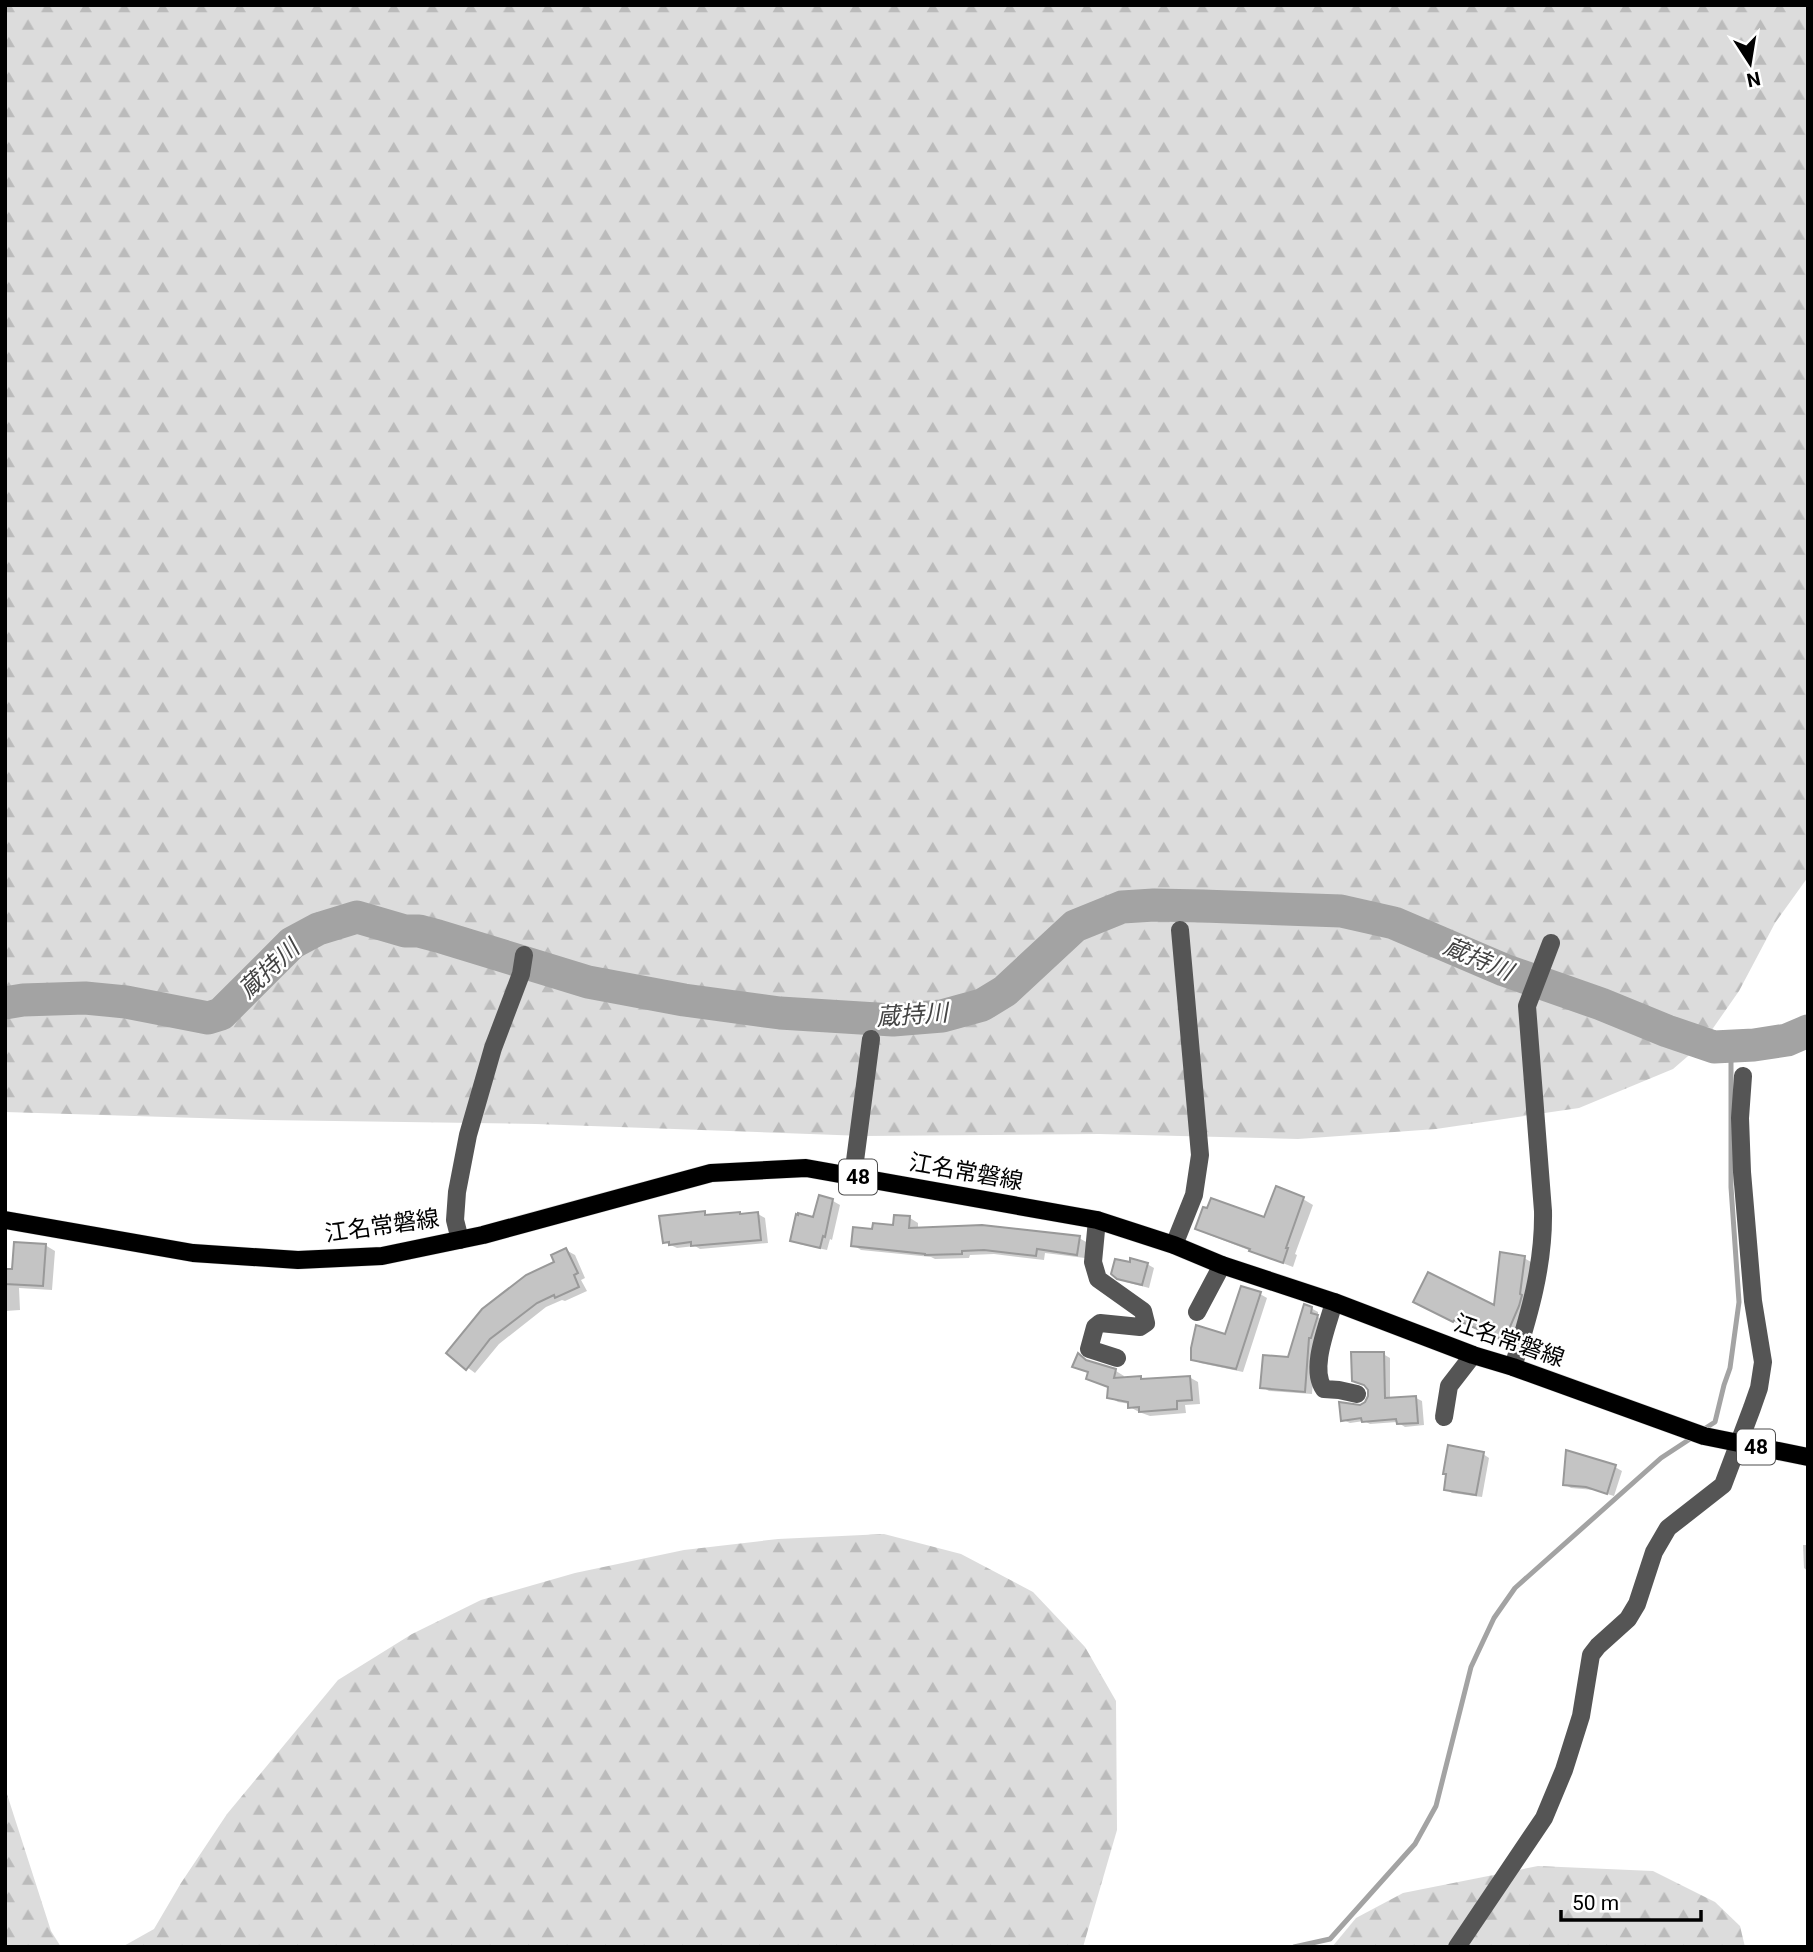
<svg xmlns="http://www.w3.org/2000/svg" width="1813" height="1952" font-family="Roboto,'Noto Sans JP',sans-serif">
	<defs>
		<pattern id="forest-firs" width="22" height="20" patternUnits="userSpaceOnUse" patternTransform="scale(1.75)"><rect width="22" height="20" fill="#dcdcdc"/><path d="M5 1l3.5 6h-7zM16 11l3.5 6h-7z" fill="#bbb"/></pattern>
	</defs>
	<rect width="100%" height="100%" fill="#fff"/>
	<!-- forest -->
	<g fill="url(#forest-firs)">
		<polygon points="5,5 1808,5 1808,877 1775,923 1739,991 1702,1044 1673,1069 1579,1108 1436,1129 1298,1139 1099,1134 864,1136 536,1124 265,1120 5,1112"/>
		<polygon points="884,1534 961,1554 1033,1592 1085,1647 1116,1701 1117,1830 1083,1947 122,1947 154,1929 181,1883 227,1814 338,1680 412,1634 481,1600 575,1573 684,1550 778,1539"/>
		<polygon points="5,1788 51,1931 61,1947 5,1947"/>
		<polygon points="1538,1866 1653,1871 1715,1902 1740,1926 1745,1947 1332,1947 1356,1918 1403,1893"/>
	</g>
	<!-- shadow -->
	<g fill="#0003">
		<polygon points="1303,1199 1313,1205 1295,1254 1297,1255 1293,1267 1207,1234 1197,1228 1265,1219"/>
		<polygon points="833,1201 840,1205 832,1240 830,1239 827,1250 799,1244 792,1240"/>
		<polygon points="704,1213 711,1216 739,1214 743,1215 758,1214 765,1218 768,1243 700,1249 695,1246 677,1248 664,1242"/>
		<polygon points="896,1217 910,1218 918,1223 918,1229 1079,1238 1088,1243 1085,1258 1045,1253 1044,1260 994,1254 970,1255 969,1258 935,1259 931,1257 861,1250 853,1245 874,1231 894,1227"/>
		<polygon points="45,1245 55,1251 52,1290 19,1288 20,1310 5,1311 5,1271 14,1270"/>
		<polygon points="566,1250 575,1255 585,1278 581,1280 587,1291 565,1301 562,1300 546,1307 499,1344 475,1373 448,1353 556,1263"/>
		<polygon points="1524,1258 1531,1262 1526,1299 1512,1343 1462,1321 1461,1325 1422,1306 1496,1307"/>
		<polygon points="1147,1264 1154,1268 1149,1288 1126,1282 1118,1277"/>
		<polygon points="1260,1294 1267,1298 1243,1372 1200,1363 1193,1359 1227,1337"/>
		<polygon points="1311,1308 1318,1312 1318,1317 1324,1321 1316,1340 1312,1394 1269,1391 1262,1387 1289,1359"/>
		<polygon points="1383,1354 1390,1358 1390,1400 1416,1398 1422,1401 1424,1425 1405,1427 1397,1422 1370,1424 1364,1421 1350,1423 1343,1420 1366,1403 1370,1396 1367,1386 1353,1380"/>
		<polygon points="1079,1355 1090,1363 1116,1371 1124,1376 1123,1379 1140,1378 1145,1381 1189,1377 1198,1382 1200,1404 1185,1405 1186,1413 1150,1416 1139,1412 1130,1407 1130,1404 1118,1402 1109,1397 1110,1388 1088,1379 1089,1373 1074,1366"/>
		<polygon points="1568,1452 1615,1467 1622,1471 1614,1496 1594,1490 1571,1488 1564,1484"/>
		<polygon points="1483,1454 1489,1458 1482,1497 1452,1493 1446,1489"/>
		<polygon points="1803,1545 1808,1545 1808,1571 1804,1568"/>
	</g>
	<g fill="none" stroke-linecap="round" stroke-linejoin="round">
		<!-- stream -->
		<g stroke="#a3a3a3" stroke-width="5">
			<polyline points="1701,1431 1715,1422 1724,1385 1730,1368 1739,1302 1731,1187 1731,1046"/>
			<polyline points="1294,1947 1330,1939 1415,1844 1436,1806 1471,1667 1494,1618 1515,1588 1661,1458 1693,1437"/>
		</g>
		<!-- river -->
		<polyline stroke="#a3a3a3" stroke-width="33" points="5,1003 23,1000 85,998 126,1002 208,1018 221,1014 292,943 318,929 357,917 405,931 419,931 438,936 588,982 684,1000 780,1013 893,1020 942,1016 982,1005 1005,991 1075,926 1122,907 1154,905 1203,906 1341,911 1394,923 1504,970 1601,1004 1667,1031 1714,1047 1754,1045 1787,1040 1808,1031"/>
	</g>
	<!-- building -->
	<g fill="#c4c4c4" stroke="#999" stroke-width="2">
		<polygon points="1276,1186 1304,1197 1286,1248 1288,1248 1283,1263 1249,1251 1250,1249 1195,1229 1203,1207 1207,1208 1211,1198 1264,1217"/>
		<polygon points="819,1195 833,1199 825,1237 823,1236 820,1248 790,1241 796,1214 798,1215 798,1213 813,1217"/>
		<polygon points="705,1211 705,1215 740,1212 740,1214 758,1212 761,1240 691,1246 691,1242 669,1245 669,1242 663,1243 659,1216"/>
		<polygon points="894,1215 910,1216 909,1228 982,1225 1080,1236 1077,1255 1037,1249 1036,1256 984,1250 962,1251 962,1254 925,1255 925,1254 851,1246 853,1227 872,1229 873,1223 893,1225"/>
		<polygon points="14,1242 46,1244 43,1286 5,1284 5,1269 12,1269"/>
		<polygon points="566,1248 578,1273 574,1275 579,1287 555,1298 554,1295 537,1303 490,1339 466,1370 446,1353 482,1309 526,1275 554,1262 551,1255"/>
		<polygon points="1500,1252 1525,1256 1520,1294 1522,1295 1519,1306 1504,1341 1455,1319 1453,1322 1413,1302 1428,1272 1494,1305"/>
		<polygon points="1130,1258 1148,1263 1142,1285 1117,1279 1111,1274 1115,1259 1130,1262"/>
		<polygon points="1241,1286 1261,1292 1236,1369 1191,1360 1191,1348 1196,1325 1225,1334"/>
		<polygon points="1304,1304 1312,1307 1311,1313 1318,1315 1311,1338 1309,1338 1305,1392 1260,1388 1263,1355 1288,1357"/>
		<polygon points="1351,1352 1384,1352 1385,1398 1416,1396 1418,1423 1397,1424 1396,1419 1362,1422 1361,1418 1341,1421 1339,1402 1360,1405 1365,1402 1368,1396 1368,1390 1364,1385 1352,1381"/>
		<polygon points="1078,1353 1086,1360 1116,1369 1114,1378 1141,1376 1141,1379 1190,1376 1192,1400 1177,1401 1177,1409 1139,1412 1139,1407 1128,1408 1128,1402 1107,1398 1108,1387 1086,1379 1088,1372 1072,1367"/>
		<polygon points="1448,1445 1484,1452 1476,1495 1444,1490 1446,1474 1443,1474"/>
		<polygon points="1566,1450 1616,1465 1607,1494 1586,1487 1563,1485"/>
	</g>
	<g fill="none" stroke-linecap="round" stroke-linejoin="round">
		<!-- major casing -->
		<g stroke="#dbdbdb" stroke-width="19">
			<polyline id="major" points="5,1220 193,1253 298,1260 382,1256 483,1235 711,1173 806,1168 1097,1220 1174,1245 1222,1265 1334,1302 1473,1355 1513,1367 1704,1436 1808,1457"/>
		</g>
		<!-- minor -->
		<g stroke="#555" stroke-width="18">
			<polyline points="853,1176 871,1039"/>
			<polyline points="1097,1220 1093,1262 1098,1279 1143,1311 1146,1323 1140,1327 1100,1323 1095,1327 1089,1349 1117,1358"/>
			<polyline points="460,1240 455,1220 457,1192 468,1135 493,1048 521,974 524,955"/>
			<polyline points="1174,1245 1194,1195 1200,1155 1180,930"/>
			<path d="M1334 1302C1328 1325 1309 1369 1324 1389L1339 1390 1357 1394"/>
			<polyline points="1197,1312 1222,1265"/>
			<path d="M1513 1367C1529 1315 1544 1266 1543 1211L1527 1006 1551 943"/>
			<polyline points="1444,1417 1449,1386 1473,1355"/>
			<polyline points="1457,1947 1544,1818 1564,1770 1581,1716 1591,1655 1598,1646 1628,1619 1637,1604 1654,1552 1668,1528 1723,1485 1752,1408 1759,1388 1763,1362 1753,1301 1742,1172 1740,1118 1743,1076"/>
		</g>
		<!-- major -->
		<use href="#major" stroke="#000" stroke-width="18"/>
	</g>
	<g text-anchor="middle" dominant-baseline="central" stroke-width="5" stroke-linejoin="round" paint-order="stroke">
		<!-- shield labels -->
		<g fill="#fff" stroke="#4c4c4c" stroke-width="2">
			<rect x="839" y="1159.5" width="38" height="35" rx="5"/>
			<rect x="1737" y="1429.5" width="38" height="35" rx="5"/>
		</g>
		<g font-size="21" font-weight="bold" fill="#000">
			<text x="858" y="1177">48</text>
			<text x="1756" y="1447">48</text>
		</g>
		<!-- street labels -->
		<g font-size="23" fill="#000" stroke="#fff">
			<text transform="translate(966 1172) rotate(10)">江名常磐線</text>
			<text transform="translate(382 1226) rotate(-8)">江名常磐線</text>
			<text transform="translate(1509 1341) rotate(19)">江名常磐線</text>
		</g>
		<!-- water labels -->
		<g font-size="24" font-style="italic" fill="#444" stroke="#fff">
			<text transform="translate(1478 959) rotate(23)">蔵持川</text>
			<text transform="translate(269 969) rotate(-43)">蔵持川</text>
			<text transform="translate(912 1015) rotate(-4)">蔵持川</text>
		</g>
	</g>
	<!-- border -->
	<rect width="1813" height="1952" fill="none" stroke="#000000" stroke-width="14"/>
	<!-- north arrow -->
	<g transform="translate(1750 63) rotate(168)" stroke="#ffffff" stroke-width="5" paint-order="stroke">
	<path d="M0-5L12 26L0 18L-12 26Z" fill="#000000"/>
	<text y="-10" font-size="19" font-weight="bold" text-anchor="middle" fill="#000000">N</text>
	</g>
	<!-- scale -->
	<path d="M1561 1910v10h140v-10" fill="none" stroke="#000000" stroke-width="3.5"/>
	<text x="1572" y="1910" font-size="21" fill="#000000" stroke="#ffffff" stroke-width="5" paint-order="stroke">50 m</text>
</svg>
